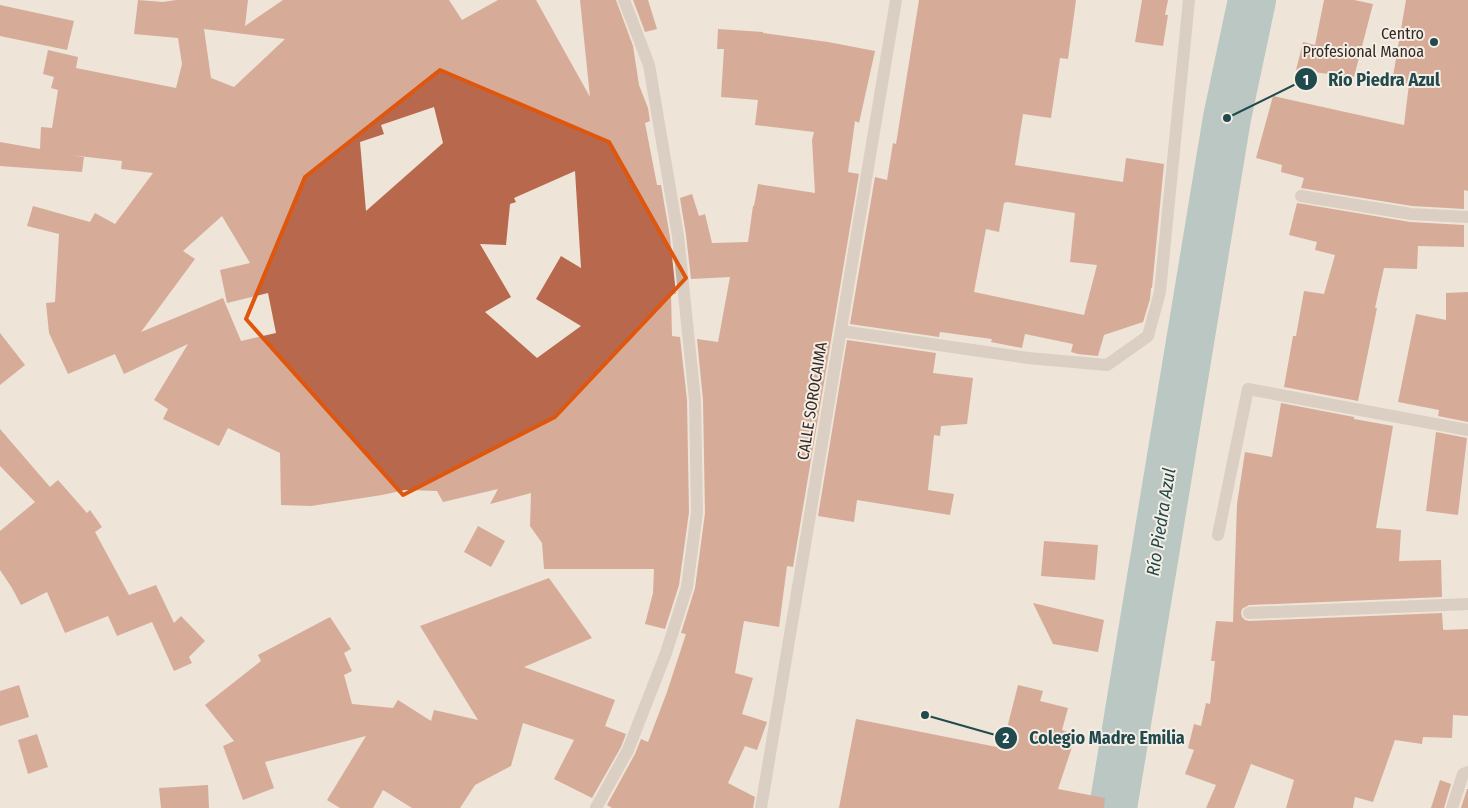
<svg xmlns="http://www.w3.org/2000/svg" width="1468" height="808" font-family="'Fira Sans Condensed',sans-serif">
	<rect width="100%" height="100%" fill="#eee4d8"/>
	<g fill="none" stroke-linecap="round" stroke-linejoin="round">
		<!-- river -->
		<polyline stroke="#7ba5a7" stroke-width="48" points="1113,808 1227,118 1252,0"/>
	</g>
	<!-- building -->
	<g fill="#b8684c" fill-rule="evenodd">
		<path d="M138 0 163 2 176 0H248L245 26 283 0H449L462 20 498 0H536L590 97 580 0H616L633 46 639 85 648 108 650 121 645 123 657 185H661L670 237 676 294H671L672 336 680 337 687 400 689 512 679 585 665 629 645 624 653 593 654 569H544L542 543 530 526 531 493 490 504 498 489 443 502 437 491 405 490 382 495 311 506 281 505 280 453 228 428 219 446 163 419 168 409 154 400 188 344 124 374 115 354 68 374 49 333 46 303 55 302 59 234 27 226 33 206 90 222 95 213 115 224 153 173 121 169 122 161 70 155 84 157 82 172 0 166V142L40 149 41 127 52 128 58 90 51 88 54 77 43 74 48 50 78 57 76 68 176 88 182 64 178 38 134 34ZM204 29 244 34 285 39 234 87 211 78ZM434 107 443 143 366 211 360 142 384 134 381 125ZM575 171 581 268 561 256 536 299 581 326 537 358 485 312 511 297 480 244 506 245 510 204 516 202 514 198ZM222 216 250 263 220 270 227 303 268 293 276 333 241 341 223 298 141 332 195 259 183 251Z"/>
		<polygon points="633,0 648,0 657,29 645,32"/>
		<path d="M919 0H1076L1068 59 1060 58 1051 118 1023 114 1015 165 1123 182 1126 158 1164 164 1152 288H1151L1150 299 1143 322 1104 335 1098 356 1078 354 1071 352 1073 344 1025 334 1022 348 991 342 992 339 940 332 939 337 850 324 875 177 887 180 893 143 896 144ZM1007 202 1075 213 1070 262 1097 265 1084 315 974 292 986 229 999 232 1004 203Z"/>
		<polygon points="1142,0 1168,0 1165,15 1168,15 1163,46 1135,42"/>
		<polygon points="1324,0 1354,0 1373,4 1354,77 1296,70 1303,42 1315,45"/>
		<polygon points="1406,0 1468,0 1468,191 1464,190 1464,209 1412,206 1301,188 1304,178 1281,172 1282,165 1256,158 1273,96 1404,125 1409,84 1392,82"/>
		<polygon points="0,5 74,21 67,50 0,36"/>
		<polygon points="718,29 763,32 763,33 828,42 875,51 859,123 855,121 848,172 859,174 793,567 787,566 779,627 744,621 735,673 753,678 742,714 767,722 757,750 745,746 728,783 755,797 753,808 612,808 607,805 635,754 641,739 648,742 667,692 686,634 681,633 695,588 705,513 703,400 697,339 718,342 730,277 691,279 686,235 680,198 692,194 699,216 705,214 712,243 748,242 753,206 754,206 758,184 815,193 812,140 814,132 755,125 758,100 721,97 724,49 717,49"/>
		<polygon points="1297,203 1410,222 1464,225 1464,247 1418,246 1417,269 1384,268 1375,308 1377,308 1358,401 1284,387 1293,336 1296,336 1304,291 1324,294 1335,255 1315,250 1317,242 1289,235"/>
		<polygon points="1468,292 1468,422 1438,416 1439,410 1398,402 1416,314 1446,320 1446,293"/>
		<polygon points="0,333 25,365 0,385"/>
		<polygon points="847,340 936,353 933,373 973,378 967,424 941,426 940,436 934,435 928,490 954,494 950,515 857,500 854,522 818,516"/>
		<polygon points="1281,403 1354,417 1354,419 1393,426 1376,528 1401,530 1399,561 1441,560 1442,597 1249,605 1242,609 1241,613 1242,617 1245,620 1249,621 1442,613 1443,629 1444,630 1468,629 1468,716 1453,715 1452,738 1423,737 1422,744 1395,740 1373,802 1355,797 1353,808 1286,808 1294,780 1251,764 1234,808 1206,808 1216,785 1185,774 1194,750 1188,748 1194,724 1201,726 1206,703 1210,704 1215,661 1211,661 1216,621 1233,622 1237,504 1245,452 1272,457"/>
		<polygon points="0,429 50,487 58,480 87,513 90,510 102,527 95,532 129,595 156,585 174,623 181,616 205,641 189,657 192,663 174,671 152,622 117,636 108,616 65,633 47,592 21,605 12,588 0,570 0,531 35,502 0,466"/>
		<polygon points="1436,432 1467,438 1458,515 1426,511"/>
		<polygon points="478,526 505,541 491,567 464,552"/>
		<polygon points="1044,541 1098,545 1095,580 1041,576"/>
		<polygon points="549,578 592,638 524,667 615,700 605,726 626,734 621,747 592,798 554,779 574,740 523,723 511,766 475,785 460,808 412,808 383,790 373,808 340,808 327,800 366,736 265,762 274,788 243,800 223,746 234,741 205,705 261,661 258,655 330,617 351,649 344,653 352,671 344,675 352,704 393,708 398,700 431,721 434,710 478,720 420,626"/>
		<polygon points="1033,603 1104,620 1098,652 1053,644"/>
		<polygon points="19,685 29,717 0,726 0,691"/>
		<polygon points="1018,685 1043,691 1040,701 1068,708 1062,730 1076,735 1058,789 1105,798 1104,808 839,808 856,719 1002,748"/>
		<polygon points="37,734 48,767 28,774 18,740"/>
		<polygon points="1440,780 1451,784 1444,808 1431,808"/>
		<polygon points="208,785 209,808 161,808 159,788"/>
		<polygon points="1467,789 1468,789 1468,808 1461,808"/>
	</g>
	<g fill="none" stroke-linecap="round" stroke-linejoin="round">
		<!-- minor -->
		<g stroke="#c4b4a6" stroke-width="12">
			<polyline points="1301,196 1411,214 1468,217"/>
			<polyline points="841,331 1028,358 1107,365 1148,336 1160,292 1189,0"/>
			<polyline points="1218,535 1248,389 1468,430"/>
			<polyline points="1249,613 1468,604"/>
			<polyline points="596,808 628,750 666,653 687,587 697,512 695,400 678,236 649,65 624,0"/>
			<polyline points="761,808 896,0"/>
			<polyline points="1452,808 1463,774 1468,772"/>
		</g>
	</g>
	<!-- marked area -->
	<path d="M0 0H1468V808H0ZM440 70 609 142 686 278 555 417 403 495 246 319 305 177Z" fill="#eee4d8" fill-opacity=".55" fill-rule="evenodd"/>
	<path fill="none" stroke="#df570d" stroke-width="4" stroke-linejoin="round" d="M440 70 609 142 686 278 555 417 403 495 246 319 305 177Z"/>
	<!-- markers -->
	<circle fill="#204a4e" stroke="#f6eee4" stroke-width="2" cx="1434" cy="42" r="5"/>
	<g text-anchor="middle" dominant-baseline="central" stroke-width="4" stroke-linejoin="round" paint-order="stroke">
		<!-- poi labels -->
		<g font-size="16" fill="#312a26" stroke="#f6eee4" text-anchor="end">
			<text x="1424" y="33">Centro<tspan x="1424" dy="18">Profesional Manoa</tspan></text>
		</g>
		<!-- street labels -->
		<g font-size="16" fill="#312a26" stroke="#f6eee4">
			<text transform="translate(812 401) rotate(-81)">CALLE SOROCAIMA</text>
		</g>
		<!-- water labels -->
		<g font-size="18" font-style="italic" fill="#204a4e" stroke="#f6eee4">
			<text transform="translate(1161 522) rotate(-81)">Río Piedra Azul</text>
		</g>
	</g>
	<!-- callouts -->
	<path fill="none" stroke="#204a4e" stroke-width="2" d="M1227 118L1306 79M925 715L1006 738"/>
	<g fill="#204a4e" stroke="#f6eee4" stroke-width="2">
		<circle cx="1227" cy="118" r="5"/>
		<circle cx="925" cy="715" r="5"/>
		<circle cx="1306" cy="79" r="12"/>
		<circle cx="1006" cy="738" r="12"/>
	</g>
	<g font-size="15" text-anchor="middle" font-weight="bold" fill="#fff">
		<text x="1306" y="85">1</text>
		<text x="1006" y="743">2</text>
	</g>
	<g font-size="18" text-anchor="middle" font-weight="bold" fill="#204a4e" stroke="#f6eee4" stroke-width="4" stroke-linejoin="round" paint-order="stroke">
		<text x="1384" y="86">Río Piedra Azul</text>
		<text x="1107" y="744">Colegio Madre Emilia</text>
	</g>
</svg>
